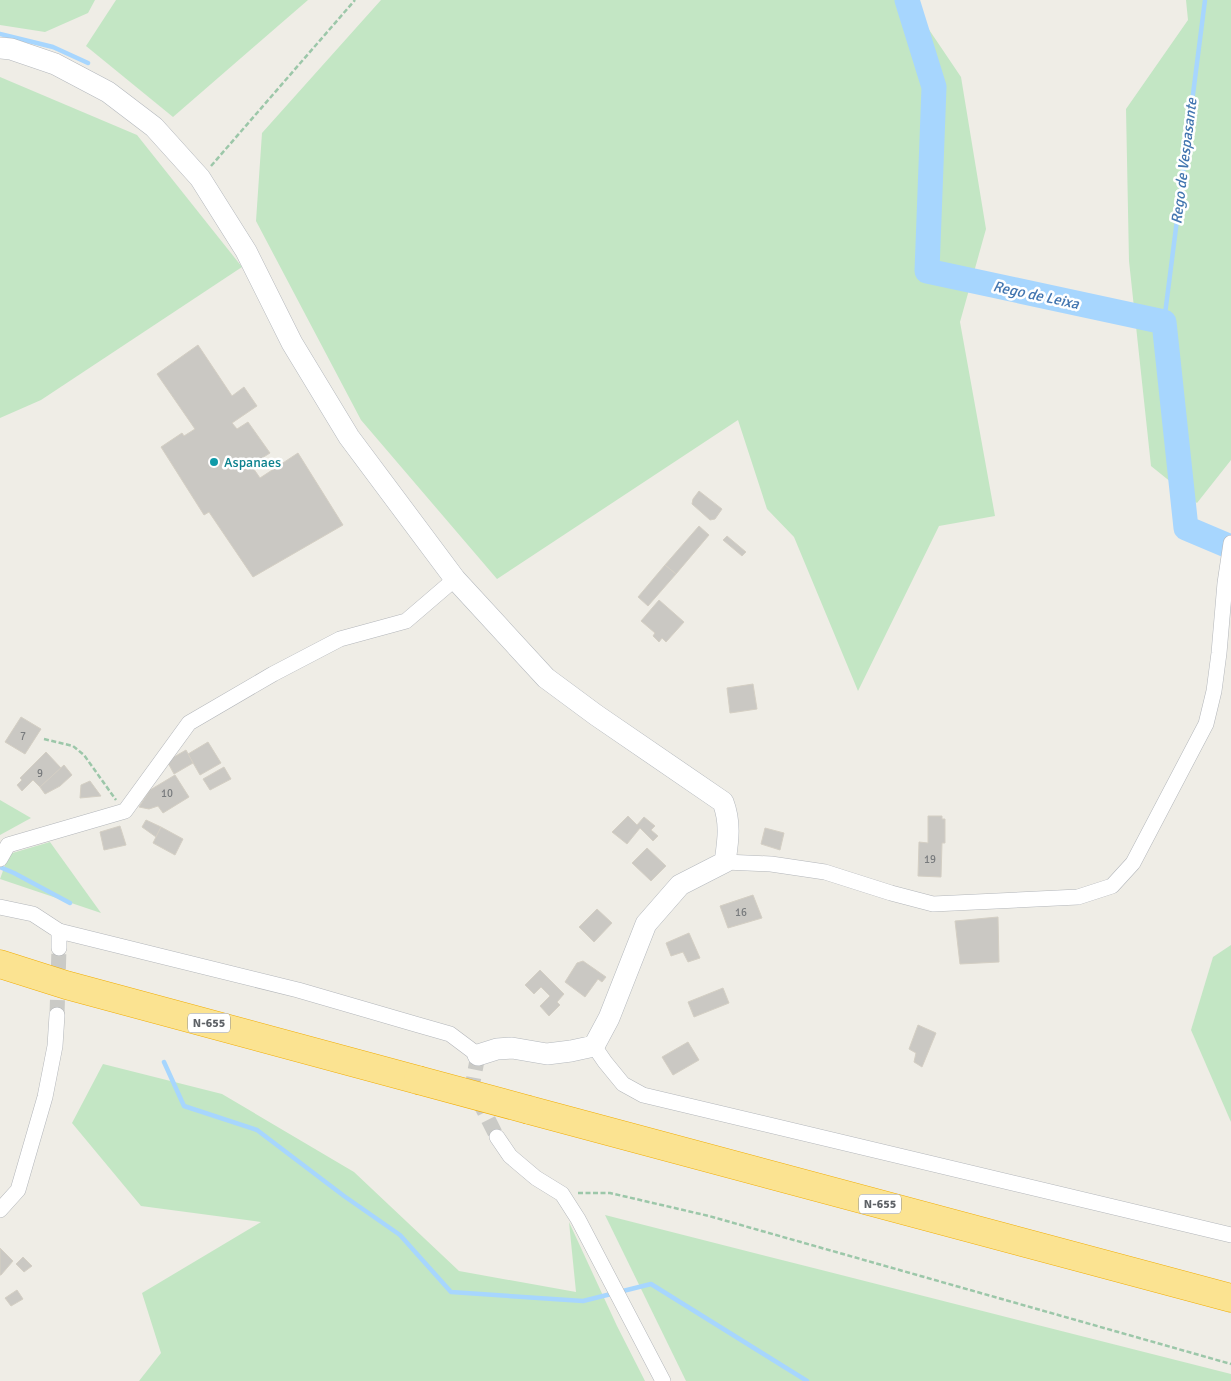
<svg xmlns="http://www.w3.org/2000/svg" width="1231" height="1381" font-family="Signika,sans-serif">
	<rect width="100%" height="100%" fill="#efede6"/>
	<!-- green -->
	<g fill="#c3e6c4">
		<polygon points="0,0 95,0 88,13 45,32 0,25"/>
		<polygon points="116,0 308,0 173,117 86,46"/>
		<polygon points="381,0 909,0 961,77 986,229 960,322 995,516 939,526 858,691 794,537 767,509 738,420 497,579 361,420 256,221 262,133"/>
		<polygon points="1186,0 1231,0 1231,460 1197,503 1151,466 1129,261 1126,109 1188,20"/>
		<polygon points="0,77 137,135 242,267 41,400 0,418"/>
		<polygon points="0,800 31,818 0,835"/>
		<polygon points="50,842 101,913 0,879 9,854"/>
		<polygon points="1231,945 1231,1122 1191,1030 1213,957"/>
		<polygon points="103,1064 222,1094 354,1172 459,1271 576,1292 569,1222 617,1326 645,1381 139,1381 161,1353 142,1293 261,1222 141,1206 72,1123"/>
		<polygon points="605,1215 1231,1374 1231,1381 686,1381"/>
	</g>
	<g fill="none" stroke-linecap="round" stroke-linejoin="round">
		<!-- stream -->
		<g stroke="#a7d6fe" stroke-width="4.5">
			<polyline points="0,34 53,47 88,63"/>
			<polyline points="1164,322 1205,0"/>
			<polyline points="0,867 14,873 70,903"/>
			<polyline points="164,1062 184,1106 257,1130 344,1196 400,1235 451,1292 583,1301 651,1284 807,1381"/>
		</g>
		<!-- river -->
		<polyline stroke="#a7d6fe" stroke-width="25" points="907,0 934,87 927,271 1164,322 1186,528 1231,547"/>
	</g>
	<!-- building -->
	<g fill="#cac8c3" stroke="#d4cfc4">
		<polygon points="198,345 232,396 244,387 257,406 232,423 237,429 248,422 270,453 251,465 260,478 298,453 343,525 253,577 209,512 204,515 161,447 182,433 184,436 195,429 157,374"/>
		<polygon points="699,491 722,509 715,519 710,520 692,504 693,499"/>
		<polygon points="699,526 709,535 676,574 665,565"/>
		<polygon points="727,536 746,552 742,556 723,540"/>
		<polygon points="665,565 676,574 648,606 638,597"/>
		<polygon points="659,600 684,622 666,642 662,638 659,642 653,636 655,633 641,621"/>
		<polygon points="753,684 757,709 730,713 727,688"/>
		<polygon points="21,717 41,729 25,754 5,742"/>
		<polygon points="208,742 221,763 200,775 188,754"/>
		<polygon points="186,750 193,763 174,774 167,761"/>
		<polygon points="46,752 61,768 40,787 33,780 22,791 17,785 22,780 20,778"/>
		<polygon points="64,765 72,775 60,786 45,794 40,787"/>
		<polygon points="224,767 231,779 210,790 203,779"/>
		<polygon points="175,775 189,797 163,813 158,806 149,809 139,807 150,790"/>
		<polygon points="90,781 101,796 80,798 81,785"/>
		<polygon points="628,816 637,825 644,817 655,826 651,830 658,836 653,841 640,828 627,844 612,832"/>
		<polygon points="928,816 942,816 942,819 945,819 945,843 942,843 941,877 918,876 919,842 928,843"/>
		<polygon points="146,820 161,827 156,837 142,827"/>
		<polygon points="120,826 126,845 104,850 100,832"/>
		<polygon points="161,827 183,839 175,855 153,843"/>
		<polygon points="765,828 784,833 780,850 761,844"/>
		<polygon points="647,848 666,866 651,881 632,863"/>
		<polygon points="753,895 762,918 728,928 720,906"/>
		<polygon points="597,909 612,923 594,942 579,927"/>
		<polygon points="998,917 999,962 960,964 955,921"/>
		<polygon points="689,933 700,958 688,962 683,952 671,956 666,943"/>
		<polygon points="583,961 606,977 602,982 598,979 585,997 565,982 577,963"/>
		<polygon points="540,970 564,994 557,1002 560,1005 549,1016 540,1006 550,996 541,987 534,994 525,985"/>
		<polygon points="723,988 729,1003 694,1017 688,1002"/>
		<polygon points="918,1025 936,1033 922,1067 914,1062 916,1053 909,1049"/>
		<polygon points="688,1042 699,1060 673,1075 662,1057"/>
		<polygon points="0,1248 13,1261 1,1275 0,1275"/>
		<polygon points="23,1257 32,1266 24,1272 16,1264"/>
		<polygon points="17,1290 23,1299 11,1306 5,1298"/>
	</g>
	<g fill="none" stroke-linecap="round" stroke-linejoin="round">
		<!-- street-tunnel -->
		<g stroke="#cacac6" stroke-width="15" stroke-dasharray="15 8" stroke-linecap="butt">
			<polyline points="57,1015 59,948"/>
			<polyline points="478,1055 472,1087 497,1137"/>
		</g>
		<!-- street casing -->
		<g stroke="#b3b6ba" stroke-width="16">
			<g id="street">
				<polyline points="0,859 8,845 125,811 189,723 273,674 340,639 406,621 455,579"/>
				<polyline points="725,862 771,864 825,872 891,893 933,904 1078,897 1112,886 1133,863 1206,724 1214,691 1219,653 1225,583 1231,543"/>
				<polyline points="0,907 33,914 59,931"/>
				<polyline points="59,948 59,931 298,990 415,1024 450,1034 478,1055"/>
				<polyline points="594,1046 605,1062 623,1084 643,1095 1231,1235"/>
				<polyline points="497,1137 510,1156 536,1178 562,1194 578,1219 663,1381"/>
				<polyline points="0,1210 18,1190 45,1097 55,1046 57,1015"/>
			</g>
		</g>
		<!-- secondary casing -->
		<g stroke="#b4b8bd" stroke-width="22">
			<path id="secondary" d="M0 48 11 49 55 64 108 92 154 127 200 178 246 251 292 343 349 437 455 579 546 678 596 715 723 802C731 823 728 841 725 862L680 885 646 924 609 1018 594 1046 571 1051 547 1054 512 1048 497 1049 478 1055"/>
		</g>
		<!-- highway casing -->
		<g stroke="#f1ad04" stroke-width="29">
			<g id="highway">
				<polyline points="0,964 66,985 418,1080"/>
				<polyline points="529,1110 1231,1298"/>
			</g>
		</g>
		<!-- path -->
		<g stroke="#9cc7a9" stroke-width="2.5" stroke-dasharray="5 2.5" stroke-linecap="butt">
			<polyline points="211,166 355,0"/>
			<polyline points="44,739 73,746 84,755 116,800"/>
			<polyline points="578,1193 610,1193 709,1216 1231,1364"/>
		</g>
		<!-- street -->
		<use href="#street" stroke="#fff" stroke-width="15"/>
		<!-- secondary -->
		<use href="#secondary" stroke="#fff" stroke-width="21"/>
		<!-- highway -->
		<use href="#highway" stroke="#fbe391" stroke-width="28"/>
		<!-- highway-bridge casing -->
		<g stroke="#f1ad04" stroke-width="29" stroke-linecap="butt">
			<polyline id="highway-bridge" points="418,1080 529,1110"/>
		</g>
		<!-- highway-bridge -->
		<use href="#highway-bridge" stroke="#fbe391" stroke-width="28"/>
	</g>
	<!-- markers -->
	<circle fill="#0f9aa8" stroke="#fff" stroke-width="2" cx="214" cy="462" r="5"/>
	<g text-anchor="middle" dominant-baseline="central" stroke-width="5" stroke-linejoin="round" paint-order="stroke">
		<!-- number labels -->
		<g font-size="11" fill="#787b7d">
			<text x="23" y="736">7</text>
			<text x="40" y="773">9</text>
			<text x="167" y="793">10</text>
			<text x="930" y="859">19</text>
			<text x="741" y="912">16</text>
		</g>
		<!-- shield labels -->
		<g fill="#fff" stroke="#8e9094" stroke-width="1">
			<rect x="188" y="1013.5" width="42" height="19" rx="4"/>
			<rect x="859" y="1194.5" width="42" height="19" rx="4"/>
		</g>
		<g font-size="12" font-weight="bold" fill="#5d6166">
			<text x="209" y="1023">N-655</text>
			<text x="880" y="1204">N-655</text>
		</g>
		<!-- culture labels -->
		<g font-size="14" fill="#0d838f" stroke="#fff" text-anchor="start">
			<text x="224" y="462">Aspanaes</text>
		</g>
		<!-- water labels -->
		<g font-size="15" font-style="italic" fill="#4376b0" stroke="#fff">
			<text transform="translate(1184 161) rotate(-83)">Rego de Vespasante</text>
			<text transform="translate(1036 295) rotate(12)">Rego de Leixa</text>
		</g>
	</g>
</svg>
